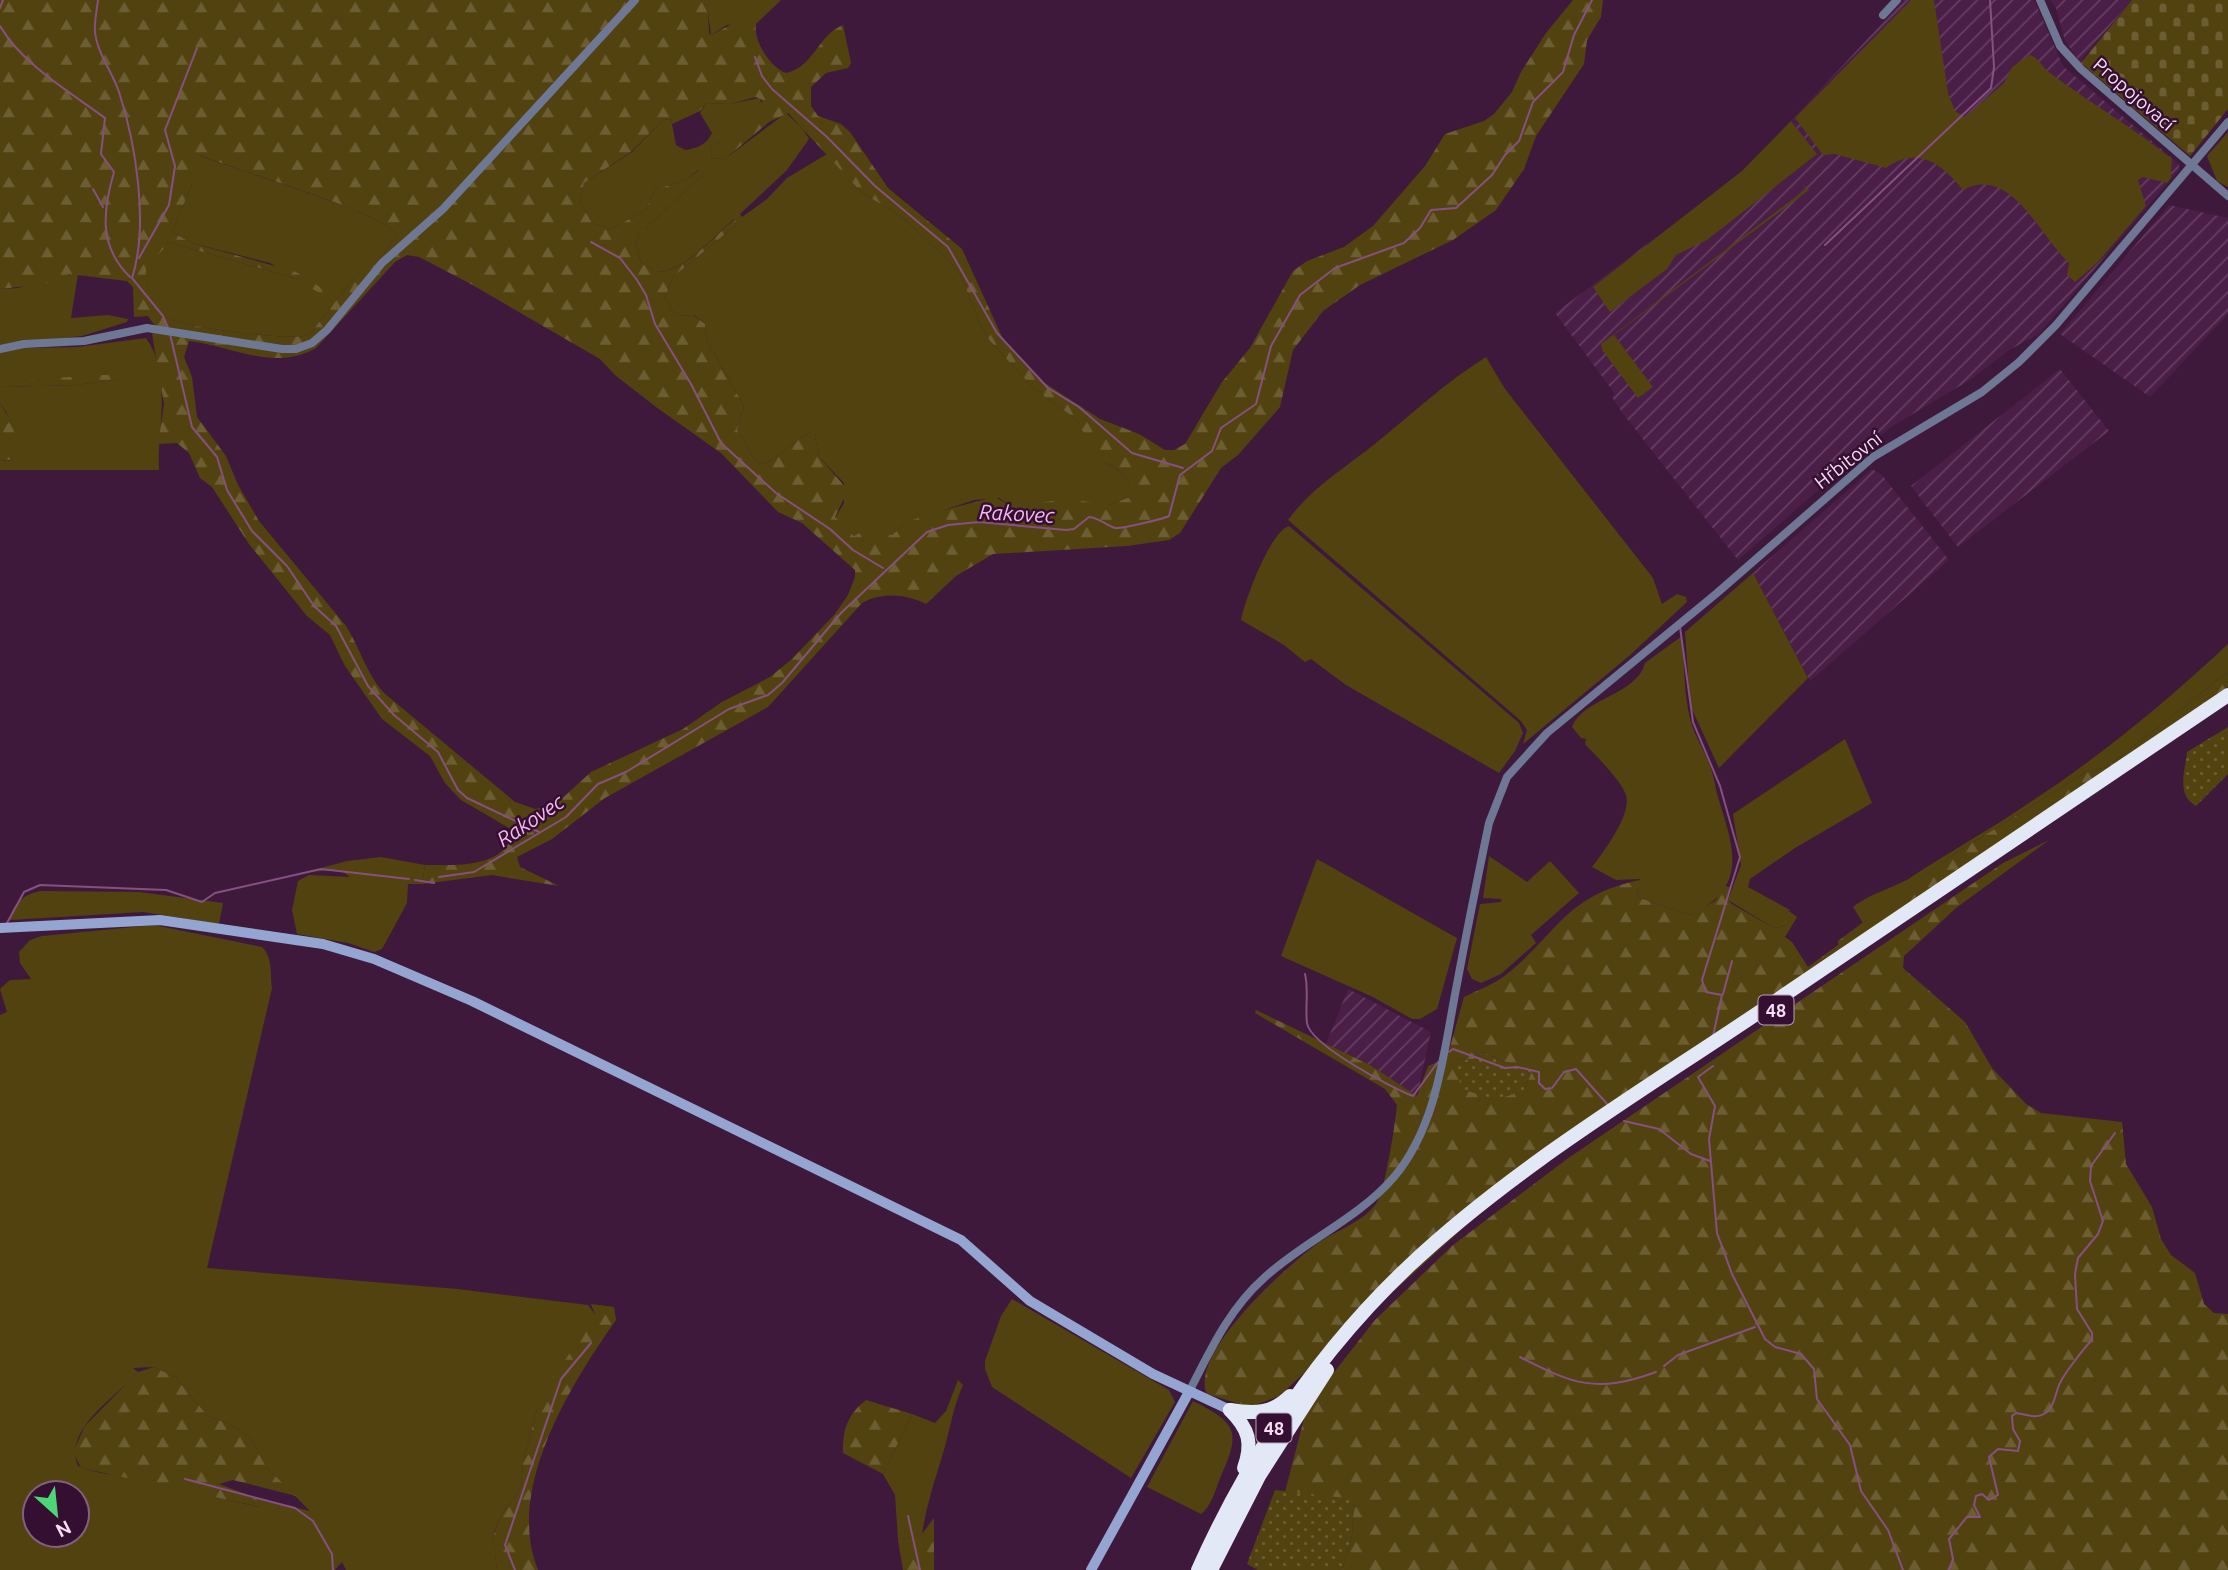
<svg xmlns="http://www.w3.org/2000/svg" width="2228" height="1570" font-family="Ubuntu,sans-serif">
	<defs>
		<pattern id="industrial-furrows" width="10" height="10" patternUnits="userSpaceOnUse" patternTransform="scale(1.75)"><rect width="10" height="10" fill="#4a1e47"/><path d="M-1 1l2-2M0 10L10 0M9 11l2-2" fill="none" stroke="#653e62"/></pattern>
		<pattern id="forest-firs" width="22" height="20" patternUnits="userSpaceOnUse" patternTransform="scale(1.75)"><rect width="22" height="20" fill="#524210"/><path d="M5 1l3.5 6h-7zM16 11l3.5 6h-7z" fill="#6c5d33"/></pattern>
		<pattern id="cemetery-stones" width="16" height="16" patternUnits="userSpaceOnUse" patternTransform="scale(1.75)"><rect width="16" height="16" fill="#524210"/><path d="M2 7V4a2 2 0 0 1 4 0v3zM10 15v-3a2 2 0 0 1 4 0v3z" fill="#6c5d33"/></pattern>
		<pattern id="park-dots" width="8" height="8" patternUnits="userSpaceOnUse" patternTransform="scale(1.75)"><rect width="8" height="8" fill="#524210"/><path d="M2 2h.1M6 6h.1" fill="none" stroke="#6c5d33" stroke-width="1.8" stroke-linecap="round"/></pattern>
	</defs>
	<rect width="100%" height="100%" fill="#3f193c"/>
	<!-- industrial -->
	<g fill="url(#industrial-furrows)">
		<polygon points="1904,0 2034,0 2063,66 2179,164 2179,170 2039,334 2009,350 1973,378 1891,427 1738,560 1623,414 1612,397 1615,394 1555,313 1742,173"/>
		<polygon points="2050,0 2132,0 2082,59 2083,66 2065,41 2056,8"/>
		<polygon points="2169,205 2228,218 2228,314 2150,397 2060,334"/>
		<polygon points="2060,369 2109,431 1958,547 1911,486"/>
		<polygon points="1872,469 1882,475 1949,560 1810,681 1753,573"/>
		<polygon points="1348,989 1431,1032 1417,1096 1370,1065 1326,1044"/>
	</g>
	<!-- grass -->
	<g fill="#524210" fill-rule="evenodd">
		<polygon points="701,0 781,0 756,24 727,25 711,35 708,13"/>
		<path d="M1911 0H1934L1948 93 1955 111 1965 117 2004 83 2012 67 2030 55C2039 58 2042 67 2050 73 2090 103 2134 128 2172 159L2171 178 2167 183 2143 177 2138 180 2146 206 2097 263 2075 282 2067 275 2069 263C2040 237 2011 164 1963 190 1942 164 1918 145 1886 168L1835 154 1823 155 1795 118Z"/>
		<path d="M759 98 763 105C753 123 728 138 710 147L712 158 725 159 786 113 803 129 809 139 787 170 740 214 742 217 767 199 787 178 827 154 862 193 901 216 952 264 961 276 982 329 990 341 1034 389 1076 419 1106 463 1124 474 1130 484V497L1109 505 1011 506 999 498 974 500 905 523 892 535 854 536 835 518 844 503V483L819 457 814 432C806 430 778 459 763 464L756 461 737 430 744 406 707 341 705 324 694 315 676 316 665 298 673 277 736 225 734 219C714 236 683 273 655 272L641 262 635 243 639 235 703 174 698 170 685 181 655 189 646 210 611 229 592 223 580 202 584 183 632 152 663 120 671 119 676 145 685 150C698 148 706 145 712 133L700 113 706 103 730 104Z"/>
		<polygon points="1791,121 1817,154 1707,240 1676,255 1667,269 1610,312 1593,287 1742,171"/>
		<polygon points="2228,132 2228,187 2217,181 2207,156"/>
		<path d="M199 155C233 170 384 212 397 235L384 253 353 279 309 335C288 341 189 328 170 319 157 313 144 287 146 272 148 262 161 250 168 242L294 278 324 294 270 263 192 243 172 232 191 187Z"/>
		<polygon points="1802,183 1809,190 1614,335 1653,387 1638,398 1602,350 1601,344 1806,189"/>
		<polygon points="69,274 78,274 71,318 108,315 128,319 127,322 82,336 0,346 0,289 18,288"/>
		<path d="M146 338C173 376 157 427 159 470H0V461L12 460 7 413 0 403V387L76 385 120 379 0 382V352L25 348 77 347Z"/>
		<path d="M1486 357 1505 389 1653 578 1662 604 1677 594 1686 597 1687 602 1629 656 1523 744 1527 730 1521 721 1288 520C1312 487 1345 468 1376 443 1413 413 1446 382 1486 357Z"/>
		<path d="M1289 526 1519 723 1523 733 1515 751 1499 773 1346 685 1311 659 1305 662 1284 645 1241 620C1245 600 1270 532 1289 526Z"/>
		<polygon points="1753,573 1808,678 1719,768 1690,705 1685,632"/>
		<path d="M1682 636C1685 667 1683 701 1694 731 1699 743 1706 754 1710 766 1714 776 1715 787 1718 797 1733 847 1750 886 1691 915L1637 897 1640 879 1616 880 1592 867C1603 852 1632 815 1626 795 1621 780 1596 756 1585 744L1586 739 1581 738 1572 727C1583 698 1637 695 1645 663Z"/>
		<path d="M2228 644V672L2107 767 2086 772 1956 853 1863 923 1853 907C1873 892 1889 890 1910 878 1947 853 1986 832 2023 807 2097 759 2164 704 2228 644Z"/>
		<polygon points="1845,739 1872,803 1795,848 1750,879 1748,887 1790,910 1785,914 1785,926 1774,928 1728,900 1741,865 1733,814"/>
		<polygon points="1489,856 1527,882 1550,861 1579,893 1531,935 1536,943 1501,974 1481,983 1472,979 1467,969 1480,904 1501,902 1502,899 1483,898"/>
		<polygon points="381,857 425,865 422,884 408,884 407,903 382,949 374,952 348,943 297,934 292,910 298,881 309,875 350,877 340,870 306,872 347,861"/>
		<polygon points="1317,859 1457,938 1437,1009 1420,1019 1412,1019 1373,997 1281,956"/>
		<path d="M41 891 139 892 223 903 219 924 143 912 10 920C11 904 26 893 41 891Z"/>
		<path d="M154 925 262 947C273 957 270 974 272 988L207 1268 457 1289 588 1305 597 1317 560 1368 537 1409 523 1462 521 1488 500 1517 493 1536 497 1570H346L342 1562 335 1570H0V1015L7 1012 0 989 10 980 31 979 20 963 19 952 30 940 42 936ZM154 1367 175 1377 207 1415 229 1424 251 1438 267 1468 310 1511 256 1498 260 1507C219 1499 178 1486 137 1478 116 1474 98 1475 78 1466 62 1429 118 1396 138 1372L133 1368ZM35 1493H77V1535H35Z"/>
		<polygon points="1012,1299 1169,1390 1175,1402 1131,1478 992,1387 985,1369 985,1361 1001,1316"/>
		<path d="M958 1380 963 1385C954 1405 951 1423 946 1443 937 1474 927 1502 922 1534L898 1540 895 1495 883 1474 912 1414 935 1423 946 1411Z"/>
		<path d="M1193 1401C1242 1425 1239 1435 1219 1481 1215 1492 1210 1508 1201 1514L1147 1487Z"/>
	</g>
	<!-- forest -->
	<g fill="url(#forest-firs)" fill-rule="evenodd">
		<path d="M0 0H701L708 13 709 33 711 35 738 21 756 24C753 40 770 68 786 73 813 68 819 34 843 25L851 63 848 68 826 73 811 87V106L818 116 841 124 850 132 888 188 962 249 1003 339 1037 378 1100 419 1139 434 1165 450H1174L1185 444 1222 382 1250 348 1293 271 1307 261 1344 247 1373 226 1425 166 1445 134 1484 121 1494 114 1512 92 1521 72 1546 33 1573 0H1603L1601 17 1587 40 1584 64 1536 136 1524 169 1496 210 1453 240 1360 285 1323 311 1293 350 1280 407 1238 455 1221 468 1180 533 1169 540 1127 546 993 554 956 576 926 604C906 594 882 592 862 603L768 707 605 798 552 839 517 857 520 867 559 886 492 875 422 884 425 865C454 865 501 869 513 835L511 829 461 800 445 783 430 756 382 719 345 666 330 635 307 616 249 544 212 487 200 478 189 453 177 443 158 444 164 404 152 334 158 330 148 316 134 317 133 287 127 281 69 274 45 284 0 289ZM756 97 762 100C764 116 724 140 710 147L712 158 725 159 769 122 788 113 862 193 901 216 952 264 961 276 982 329 990 341 1034 389 1076 419 1097 457 1124 474 1130 484V497L1109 505 1068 499 1011 506 995 497 928 514 905 523 892 535 883 533 875 525 854 536 835 517 848 490 819 457 814 432C806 430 778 459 763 464L756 461 737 430 744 406 707 341 705 324 693 315 676 316 665 298 673 277 736 225 735 219C714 236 684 273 655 272L641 262 635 243 639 235 703 174 699 170 685 181 655 189 646 210 611 229 592 223 580 202 584 183 631 152 663 120 671 119 672 124 700 111 706 103 730 104ZM200 155C233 170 384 212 397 235L384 253 373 257 353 279 309 335C288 341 189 328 170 319 157 312 144 286 146 272 148 261 163 253 168 242L294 278 323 295 325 290 296 272 192 243 172 232 191 187ZM407 255 419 257 469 283 600 359 615 375 656 407 721 453 778 512 802 523 855 570V577L848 595 835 614 792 659 770 677 722 702 683 729 591 772 556 804 535 809 515 802 384 693C366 673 360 648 346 626L259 521 238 485 226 456 197 417 192 377 184 357 189 341C232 346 274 372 316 348L395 262Z"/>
		<polygon points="95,375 119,375 121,379 76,385 0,387 0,382"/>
		<path d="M0 403C12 421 18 437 17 459L0 461Z"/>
		<path d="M2228 672V687L1556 1143 1279 1396 1250 1407 1207 1394C1188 1354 1287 1266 1317 1244 1334 1231 1369 1220 1378 1200 1386 1184 1395 1125 1397 1105L1385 1089 1255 1013 1256 1010 1370 1065 1417 1096 1428 1066 1447 1058 1464 997C1478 990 1495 984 1507 974 1559 932 1566 895 1640 880L1637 897 1691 915 1715 901 1724 886 1730 887 1728 900 1732 904 1774 928 1785 926V914L1789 911 1797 917 1785 937 1792 942 1808 967 1838 945V941L1956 853 2086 772 2107 767ZM1482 1052 1531 1073 1524 1090 1456 1060 1474 1059Z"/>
		<polygon points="2049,840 1956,908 1904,956 1903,968 1965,1022 1992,1068 2026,1104 2041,1113 2122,1122 2126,1164 2152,1207 2161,1239 2171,1255 2195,1273 2204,1304 2214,1313 2228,1314 2228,1570 1342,1570 1352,1536 1354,1500 1285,1492 1307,1407 1375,1320 1453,1245 1567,1159 2003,863"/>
		<path d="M591 1304 614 1307 616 1320C571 1384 505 1489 538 1570H497L493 1537 500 1517 521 1488 523 1462 537 1409 549 1382 596 1317Z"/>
		<polygon points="154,1367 175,1377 207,1415 229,1424 251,1438 267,1468 296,1496 233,1480 219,1484 256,1498 261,1507 81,1468 73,1452 85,1426 138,1372"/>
		<path d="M866 1400 912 1414 883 1474 843 1453C842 1430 848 1414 866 1400Z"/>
		<polygon points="934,1518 934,1570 903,1570 898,1540 922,1534"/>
	</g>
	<!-- cemetery -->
	<polygon fill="url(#cemetery-stones)" points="2132,0 2228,0 2228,109 2190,156 2081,63"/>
	<!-- park -->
	<g fill="url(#park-dots)">
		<path d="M2228 727V774L2196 806C2176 795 2185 771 2187 752Z"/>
		<polygon points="1482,1052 1531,1073 1524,1090 1497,1100 1461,1089 1456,1060 1474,1059"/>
		<polygon points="1275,1490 1354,1499 1352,1536 1342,1570 1258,1570 1247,1564"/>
	</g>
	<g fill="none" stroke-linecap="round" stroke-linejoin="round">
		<!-- stream -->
		<g stroke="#865082" stroke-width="2">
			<path d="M98 0C97 10 94 22 95 32 97 53 113 73 119 92 136 144 149 226 132 278L163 316 168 328"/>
			<polyline points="0,8 3,0"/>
			<path d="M0 26C23 65 70 92 105 118L101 154 114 172C103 210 98 246 130 277"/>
			<polyline points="755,57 762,76 772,89 827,137 875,186 948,247 997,333 1048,388 1079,407 1132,453 1183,468"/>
			<polyline points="93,189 103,207"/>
			<polyline points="591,242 620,258 637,280 646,295 655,324 691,384 721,443 776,493 830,529 853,550 883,568"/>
			<polyline points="1825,245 1991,88 1994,67 1990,0"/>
			<polyline points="139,258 169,205 175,166 165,130 197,48"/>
			<polyline points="170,334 192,427 217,457 227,490 252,531 287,566 314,606 336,626 368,686 394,715 438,752 458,790 467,798 539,832"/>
			<polyline points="1680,627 1693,722 1720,786 1740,857 1702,980 1706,992 1722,995 1713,1036"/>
			<path d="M439 877 474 872 566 817 598 784 626 772 729 709 768 695 782 683 841 613 927 532 948 525 979 522 1066 530 1074 529 1089 517C1099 518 1106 525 1115 528 1121 529 1163 519 1169 516L1180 475 1212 451 1221 428 1256 404 1271 346 1300 295 1335 268 1404 243 1420 228 1431 210 1456 208 1492 175 1505 155 1519 141 1533 102 1563 72 1574 35 1592 0"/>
			<polyline points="415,880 434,883"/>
			<polyline points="7,923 24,892 40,885 166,890 202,902 215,893 321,869 409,879"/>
			<path d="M1305 974C1309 991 1305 1007 1307 1023 1310 1045 1392 1088 1413 1096L1438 1062"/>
			<polyline points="1723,994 1732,961"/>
			<polyline points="1449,1052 1453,1049 1505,1068 1517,1067 1539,1072 1539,1083 1545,1089 1552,1088 1564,1072 1576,1069 1608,1105"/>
			<polyline points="1713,1066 1698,1077 1715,1106 1709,1139 1717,1233 1732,1274 1765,1339 1775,1347 1801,1354 1814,1369 1817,1399 1850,1445 1861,1491 1888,1530 1903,1570"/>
			<polyline points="1624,1121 1659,1129 1691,1154 1710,1161"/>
			<path d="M1520 1357C1573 1384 1596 1394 1656 1372"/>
			<polyline points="1664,1366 1678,1355 1755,1327"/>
			<polyline points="185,1479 295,1508 313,1521 332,1554 333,1570"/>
			<polyline points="908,1516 920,1570"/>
			<polyline points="515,1570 505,1545 561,1379 591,1343"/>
			<path d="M1949 1570 1953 1559 1949 1539 1967 1517H1980L1974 1505 1976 1496 1982 1494 1989 1500 1998 1495 1989 1457 1998 1449 2018 1451 2020 1441 2013 1429 2012 1416 2016 1413C2024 1414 2036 1419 2044 1414 2054 1408 2055 1395 2059 1385 2063 1375 2084 1348 2092 1340V1333L2077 1309 2075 1274 2078 1258 2098 1234 2103 1221 2090 1181 2091 1166 2115 1133"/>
		</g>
		<!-- street -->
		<g stroke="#6e7895" stroke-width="8">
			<polyline points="2040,0 2060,46 2081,69 2228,196"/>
			<polyline points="1883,15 1897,0"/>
			<polyline points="0,349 24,344 84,341 147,328 282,349 296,349 312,343 327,330 382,263 443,209 635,0"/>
			<path d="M1189 1392C1210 1351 1229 1309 1264 1278 1304 1241 1358 1219 1394 1177 1438 1125 1444 1049 1457 984 1467 930 1478 876 1489 823L1507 777 1547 733 1717 593 1873 457 1982 392 2019 362 2056 325 2228 122"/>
		</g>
		<!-- secondary -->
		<g stroke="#95a5d2" stroke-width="10">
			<polyline points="0,928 160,920 323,944 374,959 472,1001 961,1240 1030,1301 1153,1374 1230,1410"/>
			<polyline points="1091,1570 1189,1392"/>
		</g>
		<!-- highway -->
		<g stroke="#e3e8f7" stroke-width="14">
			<path d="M1230 1410C1254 1414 1272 1414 1290 1396"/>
			<path d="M1230 1410C1249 1429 1253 1443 1244 1468"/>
			<path d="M1198 1570C1249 1456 1318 1352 1409 1266 1517 1164 1654 1084 1777 1000 1928 899 2078 797 2228 695"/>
			<polyline points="1211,1570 1259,1476 1327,1370"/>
		</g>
	</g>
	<g text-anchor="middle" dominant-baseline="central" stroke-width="5" stroke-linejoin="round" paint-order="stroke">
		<!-- shield labels -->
		<g fill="#340f32" stroke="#bc9fb9" stroke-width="2">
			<rect x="1758.5" y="995.5" width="35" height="29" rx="5"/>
			<rect x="1256.5" y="1413.5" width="35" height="29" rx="5"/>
		</g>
		<g font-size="18" font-weight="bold" fill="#f6ddf3">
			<text x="1776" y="1010">48</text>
			<text x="1274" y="1428">48</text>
		</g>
		<!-- street labels -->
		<g font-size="19" fill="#f6ddf3" stroke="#340f32">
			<text transform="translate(2134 94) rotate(41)">Propojovací</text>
			<text transform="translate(1848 460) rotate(-38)">Hřbitovní</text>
		</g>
		<!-- water labels -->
		<g font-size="21" font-style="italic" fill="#f8b8f2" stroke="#340f32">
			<text transform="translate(1017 513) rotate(3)">Rakovec</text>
			<text transform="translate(530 820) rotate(-34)">Rakovec</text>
		</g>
	</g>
	<!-- north arrow -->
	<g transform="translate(56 1514) rotate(153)"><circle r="33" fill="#340f32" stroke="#82617f" stroke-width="2"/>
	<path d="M0-5L12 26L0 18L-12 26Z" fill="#4ed676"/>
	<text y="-10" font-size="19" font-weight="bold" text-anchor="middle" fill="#f6ddf3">N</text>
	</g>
</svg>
